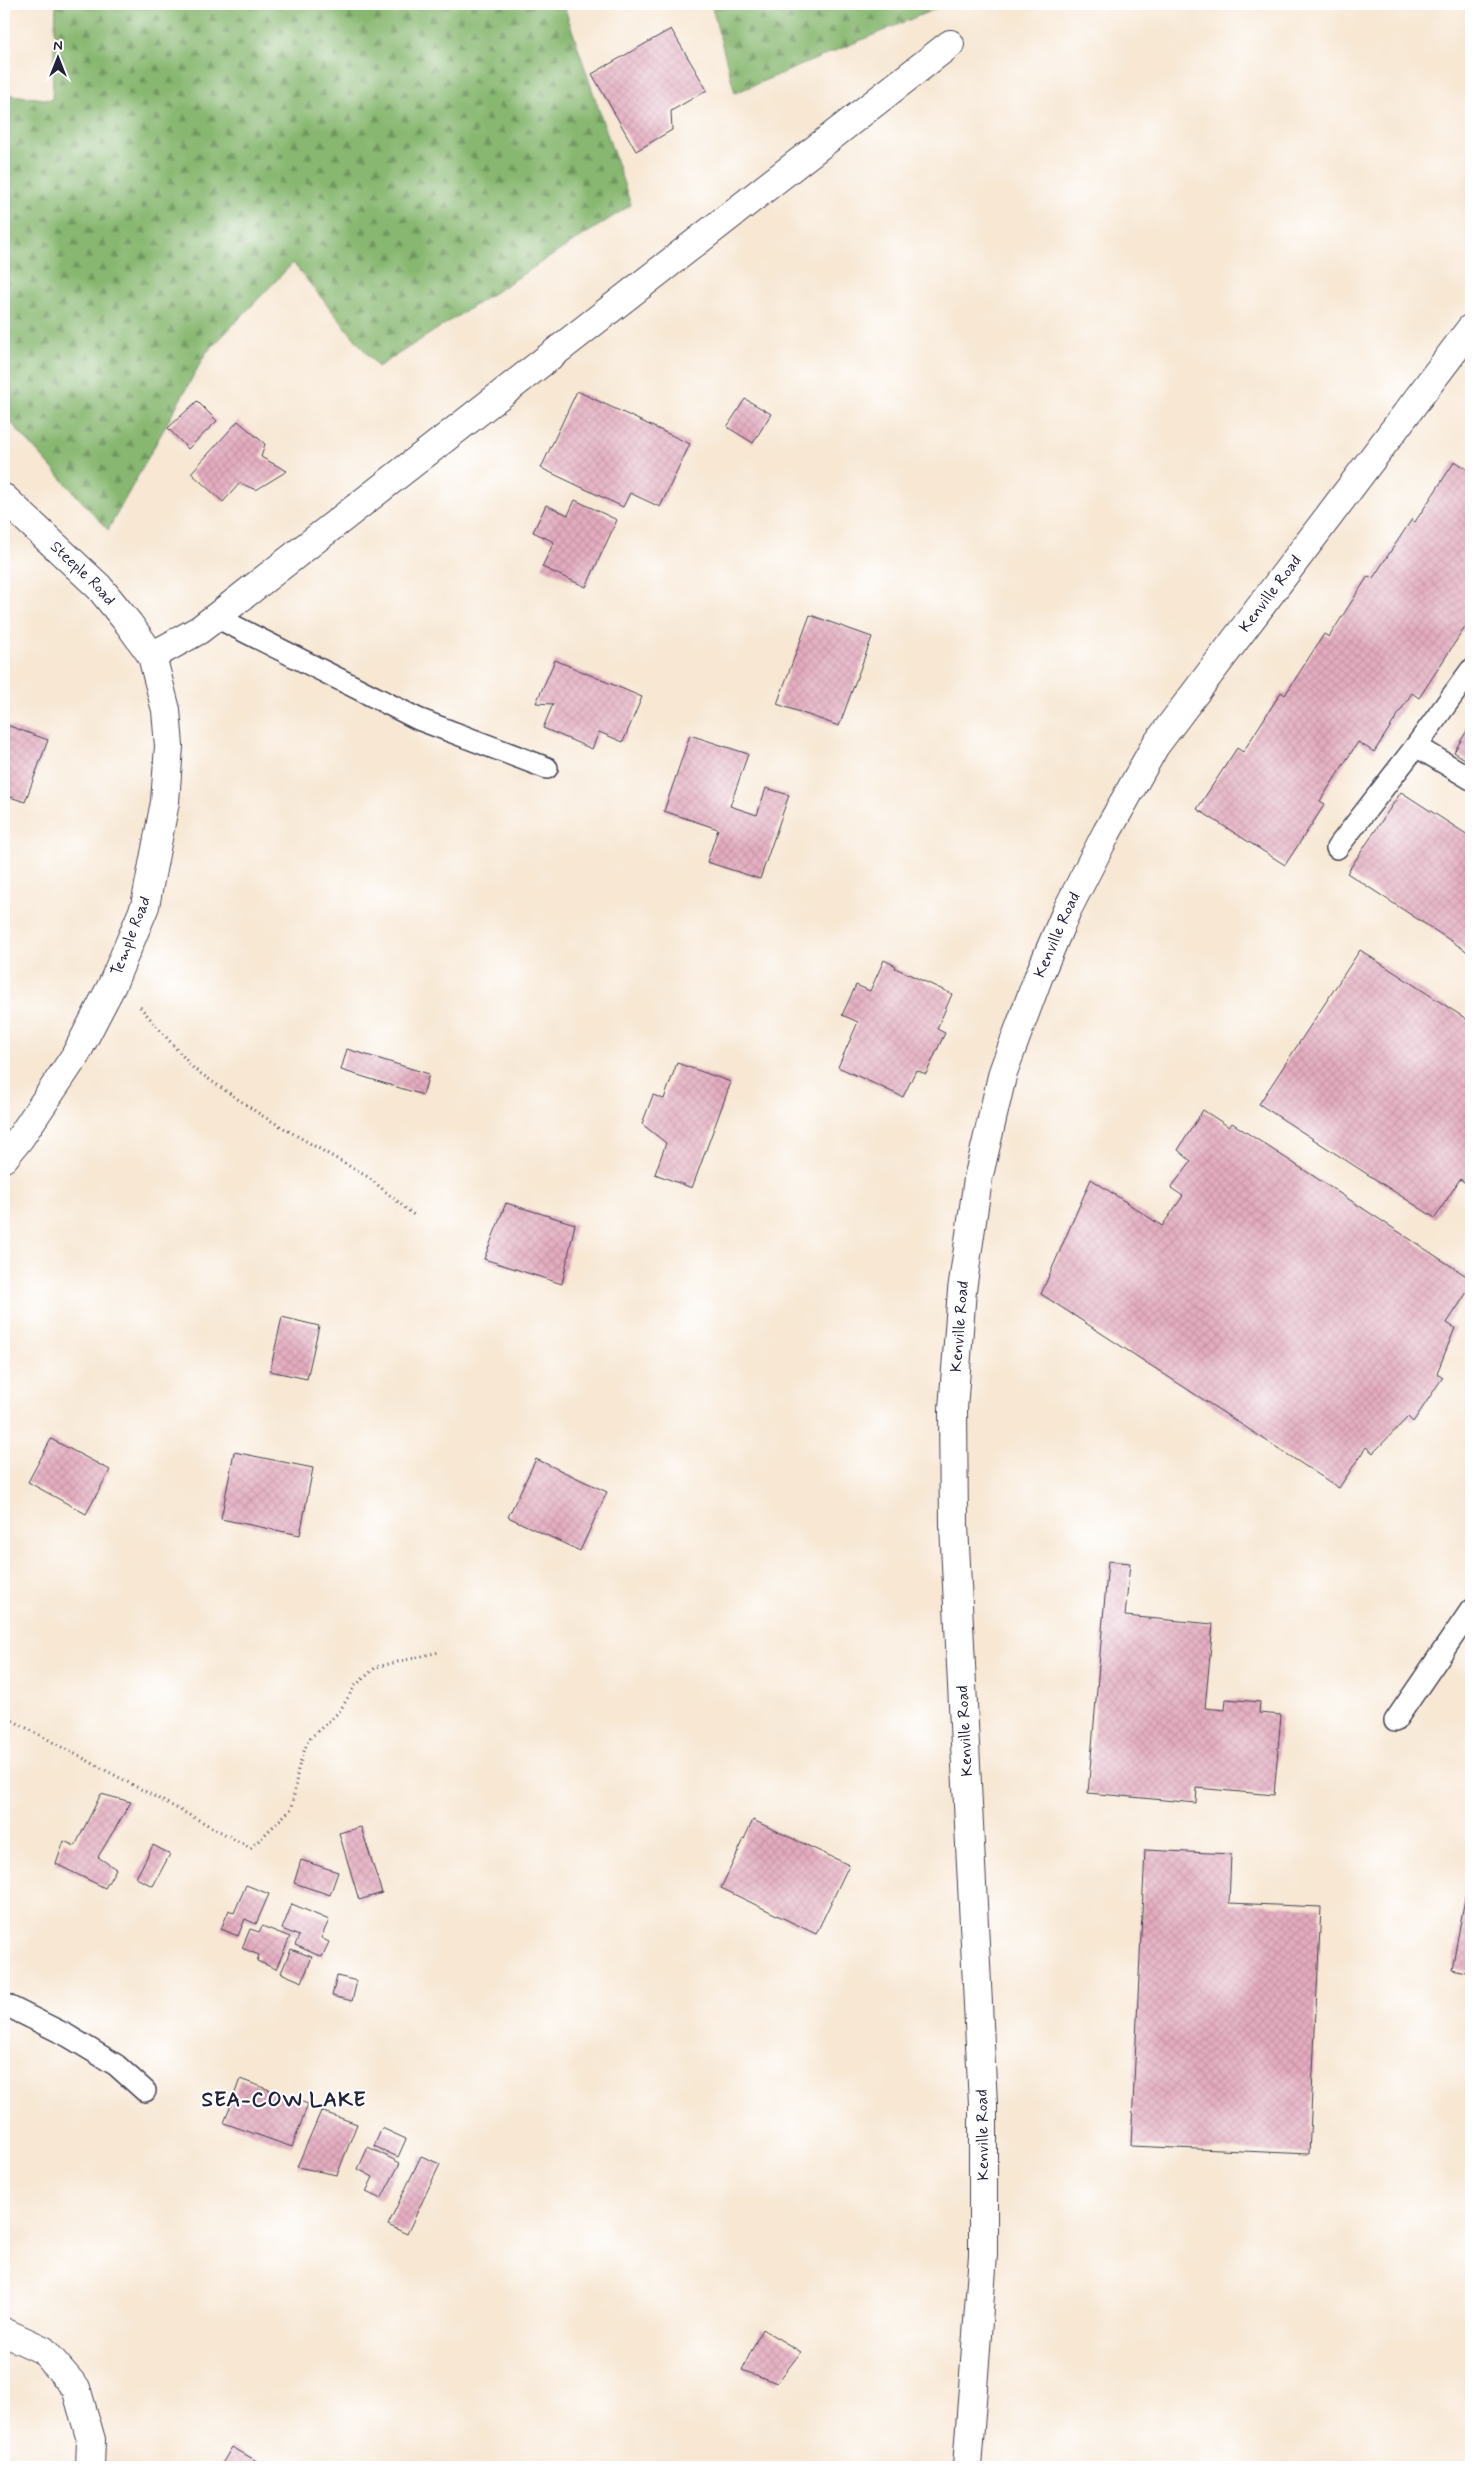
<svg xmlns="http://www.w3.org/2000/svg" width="1475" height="2471" font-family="Mynerve,sans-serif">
	<defs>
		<pattern id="forest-firs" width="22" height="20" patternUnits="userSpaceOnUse" patternTransform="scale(1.25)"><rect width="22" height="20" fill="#87b770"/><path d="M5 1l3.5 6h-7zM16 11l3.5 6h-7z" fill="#6e945d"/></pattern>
		<pattern id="building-cross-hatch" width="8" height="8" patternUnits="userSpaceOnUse" patternTransform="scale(1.25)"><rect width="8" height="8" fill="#e4acbf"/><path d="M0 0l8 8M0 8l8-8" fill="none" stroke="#c394a5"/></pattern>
	</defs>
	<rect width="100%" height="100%" fill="#fff"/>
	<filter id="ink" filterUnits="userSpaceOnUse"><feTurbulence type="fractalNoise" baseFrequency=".02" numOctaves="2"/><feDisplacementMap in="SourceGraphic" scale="10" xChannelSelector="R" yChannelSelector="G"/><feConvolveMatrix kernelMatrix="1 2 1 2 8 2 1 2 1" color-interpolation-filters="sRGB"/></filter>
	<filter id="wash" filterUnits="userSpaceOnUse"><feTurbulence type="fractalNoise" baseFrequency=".0096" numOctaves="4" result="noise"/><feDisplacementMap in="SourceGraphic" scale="20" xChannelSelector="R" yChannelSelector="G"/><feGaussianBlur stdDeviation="1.12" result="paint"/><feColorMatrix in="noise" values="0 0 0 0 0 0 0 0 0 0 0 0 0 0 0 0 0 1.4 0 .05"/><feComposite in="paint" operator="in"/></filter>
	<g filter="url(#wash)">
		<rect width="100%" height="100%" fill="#f7e7d3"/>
		<!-- forest -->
		<g fill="url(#forest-firs)" stroke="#546c56">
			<polygon points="56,4 659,4 564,6 631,205 378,367 293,263 206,353 108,530 4,415 4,94 52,100"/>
			<polygon points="711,4 947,4 735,93"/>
		</g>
		<g id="blocks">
			<!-- building -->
			<g fill="url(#building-cross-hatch)">
				<polygon points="671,29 707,90 671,111 672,130 636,151 592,74"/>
				<polygon points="577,391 690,444 660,507 630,493 623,507 541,468"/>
				<polygon points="745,399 771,414 753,443 727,427"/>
				<polygon points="197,401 217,421 188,449 168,428"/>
				<polygon points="238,421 265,444 261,457 287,471 256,490 240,483 223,502 191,473"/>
				<polygon points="1455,461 1471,472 1471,618 1419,698 1412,693 1374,752 1358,742 1320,801 1325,804 1285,865 1197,809 1237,748 1243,752 1281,692 1285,695 1324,634 1329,637 1368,576 1373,578 1412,519 1415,522"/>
				<polygon points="575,500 617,520 586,587 542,567 554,542 533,532 546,505 568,515"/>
				<polygon points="810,615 872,637 839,726 777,704"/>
				<polygon points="555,660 642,697 623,742 599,732 592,749 543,728 553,704 536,703"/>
				<polygon points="4,724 48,740 25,802 4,795"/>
				<polygon points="1471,724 1471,763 1454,752"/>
				<polygon points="690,735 748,754 730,806 757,815 766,788 789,795 760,879 707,862 718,829 664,811"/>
				<polygon points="1401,792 1471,837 1471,954 1347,873"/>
				<polygon points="1360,950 1471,1022 1471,1187 1460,1179 1435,1218 1259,1104"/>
				<polygon points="884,960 896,966 895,968 952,994 937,1029 945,1033 926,1074 916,1070 903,1097 838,1067 858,1022 842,1015 856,985 870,991"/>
				<polygon points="347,1049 429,1074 423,1095 341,1070"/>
				<polygon points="677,1063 731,1082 692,1188 655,1174 666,1143 642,1124 653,1095 664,1099"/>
				<polygon points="1203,1110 1229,1127 1232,1123 1471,1279 1471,1286 1447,1323 1455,1328 1437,1373 1443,1377 1413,1422 1408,1417 1373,1453 1366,1447 1339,1488 1041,1294 1091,1179 1162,1226 1183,1196 1171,1188 1191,1161 1178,1150"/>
				<polygon points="506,1203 575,1224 562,1284 484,1259"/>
				<polygon points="282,1317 319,1326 307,1379 270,1371"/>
				<polygon points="51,1439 110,1470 86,1514 28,1482"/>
				<polygon points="234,1452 313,1468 300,1535 221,1519"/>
				<polygon points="536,1459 607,1492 580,1551 508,1517"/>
				<polygon points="1108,1561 1130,1563 1125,1616 1213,1624 1205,1708 1225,1710 1226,1699 1260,1702 1259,1713 1281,1715 1274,1795 1197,1788 1196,1803 1088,1793"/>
				<polygon points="101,1794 131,1802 98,1857 116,1869 105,1888 56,1864 64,1841 75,1846"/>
				<polygon points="753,1820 849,1865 816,1934 721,1888"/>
				<polygon points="361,1827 382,1893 359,1900 339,1833"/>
				<polygon points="153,1845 170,1854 153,1886 136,1878"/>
				<polygon points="1145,1850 1231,1854 1229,1903 1321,1907 1309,2154 1131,2146"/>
				<polygon points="301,1860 338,1872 330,1895 294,1883"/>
				<polygon points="1468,1882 1471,1883 1471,1973 1452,1969"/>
				<polygon points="246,1885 269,1894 256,1924 245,1919 238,1936 221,1929 229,1910 234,1913"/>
				<polygon points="292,1904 329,1920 321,1938 329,1942 322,1957 295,1945 299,1936 282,1929"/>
				<polygon points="262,1926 290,1937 276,1969 257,1961 259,1955 242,1948 250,1929 259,1932"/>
				<polygon points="291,1949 312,1957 302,1982 281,1973"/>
				<polygon points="337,1976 357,1981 352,2001 332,1996"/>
				<polygon points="240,2079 308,2104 292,2147 224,2123"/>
				<polygon points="321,2111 357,2124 337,2175 297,2167"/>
				<polygon points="382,2128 406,2139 398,2157 374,2146"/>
				<polygon points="368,2147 400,2163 381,2199 366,2192 373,2177 358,2169"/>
				<polygon points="421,2156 440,2164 407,2234 388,2225"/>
				<polygon points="762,2329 801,2352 777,2383 742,2370"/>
				<polygon points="232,2447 262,2464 260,2467 220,2467"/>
			</g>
		</g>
	</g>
	<g filter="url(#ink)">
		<use href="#blocks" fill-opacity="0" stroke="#424052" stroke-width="1"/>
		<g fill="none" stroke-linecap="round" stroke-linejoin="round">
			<!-- service casing -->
			<g stroke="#424052" stroke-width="24">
				<g id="service">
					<polyline points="216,617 418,719 547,768"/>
					<polyline points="1471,670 1416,746 1471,779"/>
					<polyline points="1337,848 1416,746"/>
					<polyline points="1395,1721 1471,1610"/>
					<polyline points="4,2004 68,2036 116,2065 145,2091"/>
				</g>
			</g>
			<!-- minor casing -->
			<g stroke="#424052" stroke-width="30">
				<g id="minor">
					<path id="s1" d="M4 498 99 587 129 624 152 656 166 710 169 746 165 802 145 906 112 985 75 1056 20 1138 4 1158"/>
					<polyline points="152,656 199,630 216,617 950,44"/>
					<polyline points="4,2332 43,2350 76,2388 91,2440 90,2467"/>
					<path id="s2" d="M967 2467 983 2255V2104L954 1525 953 1409 962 1290 978 1179 1003 1072 1038 978 1067 910 1107 832 1155 746 1471 328"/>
				</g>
			</g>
			<!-- path -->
			<g stroke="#424052" stroke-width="3" stroke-dasharray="1 4" stroke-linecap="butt">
				<polyline points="140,1007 194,1069 261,1115 368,1177 415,1216"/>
				<polyline points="4,1716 251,1848 292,1808 298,1769 308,1740 339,1712 355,1686 376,1667 439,1652"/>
			</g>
			<!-- service -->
			<use href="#service" stroke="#fff" stroke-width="21"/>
			<!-- minor -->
			<use href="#minor" stroke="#fff" stroke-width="28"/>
		</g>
	</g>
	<g text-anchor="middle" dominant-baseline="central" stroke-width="4.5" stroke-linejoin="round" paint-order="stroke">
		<!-- street labels -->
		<g font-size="16" fill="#22223b" stroke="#fff">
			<text stroke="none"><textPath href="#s1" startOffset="109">Steeple Road</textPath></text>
			<text stroke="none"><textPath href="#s2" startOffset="1952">Kenville Road</textPath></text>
			<text transform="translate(131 936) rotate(-69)">Temple Road</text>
			<text stroke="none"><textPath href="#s2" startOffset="1548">Kenville Road</textPath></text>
			<text stroke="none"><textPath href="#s2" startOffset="1142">Kenville Road</textPath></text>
			<text transform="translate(965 1731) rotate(-93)">Kenville Road</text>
			<text transform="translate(983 2135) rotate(-91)">Kenville Road</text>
		</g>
		<!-- district labels -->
		<g font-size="21" font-weight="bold" letter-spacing="1" fill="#22223b" stroke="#fff">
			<text x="284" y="2100">SEA-COW LAKE</text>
		</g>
	</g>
	<!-- margin -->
	<rect width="1475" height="2471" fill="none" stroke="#fff" stroke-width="20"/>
	<!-- north arrow -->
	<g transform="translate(58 58)" stroke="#ffffff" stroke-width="4" paint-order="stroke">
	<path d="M0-4L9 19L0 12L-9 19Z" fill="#22223b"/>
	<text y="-8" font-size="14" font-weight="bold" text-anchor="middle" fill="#22223b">N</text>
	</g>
</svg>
